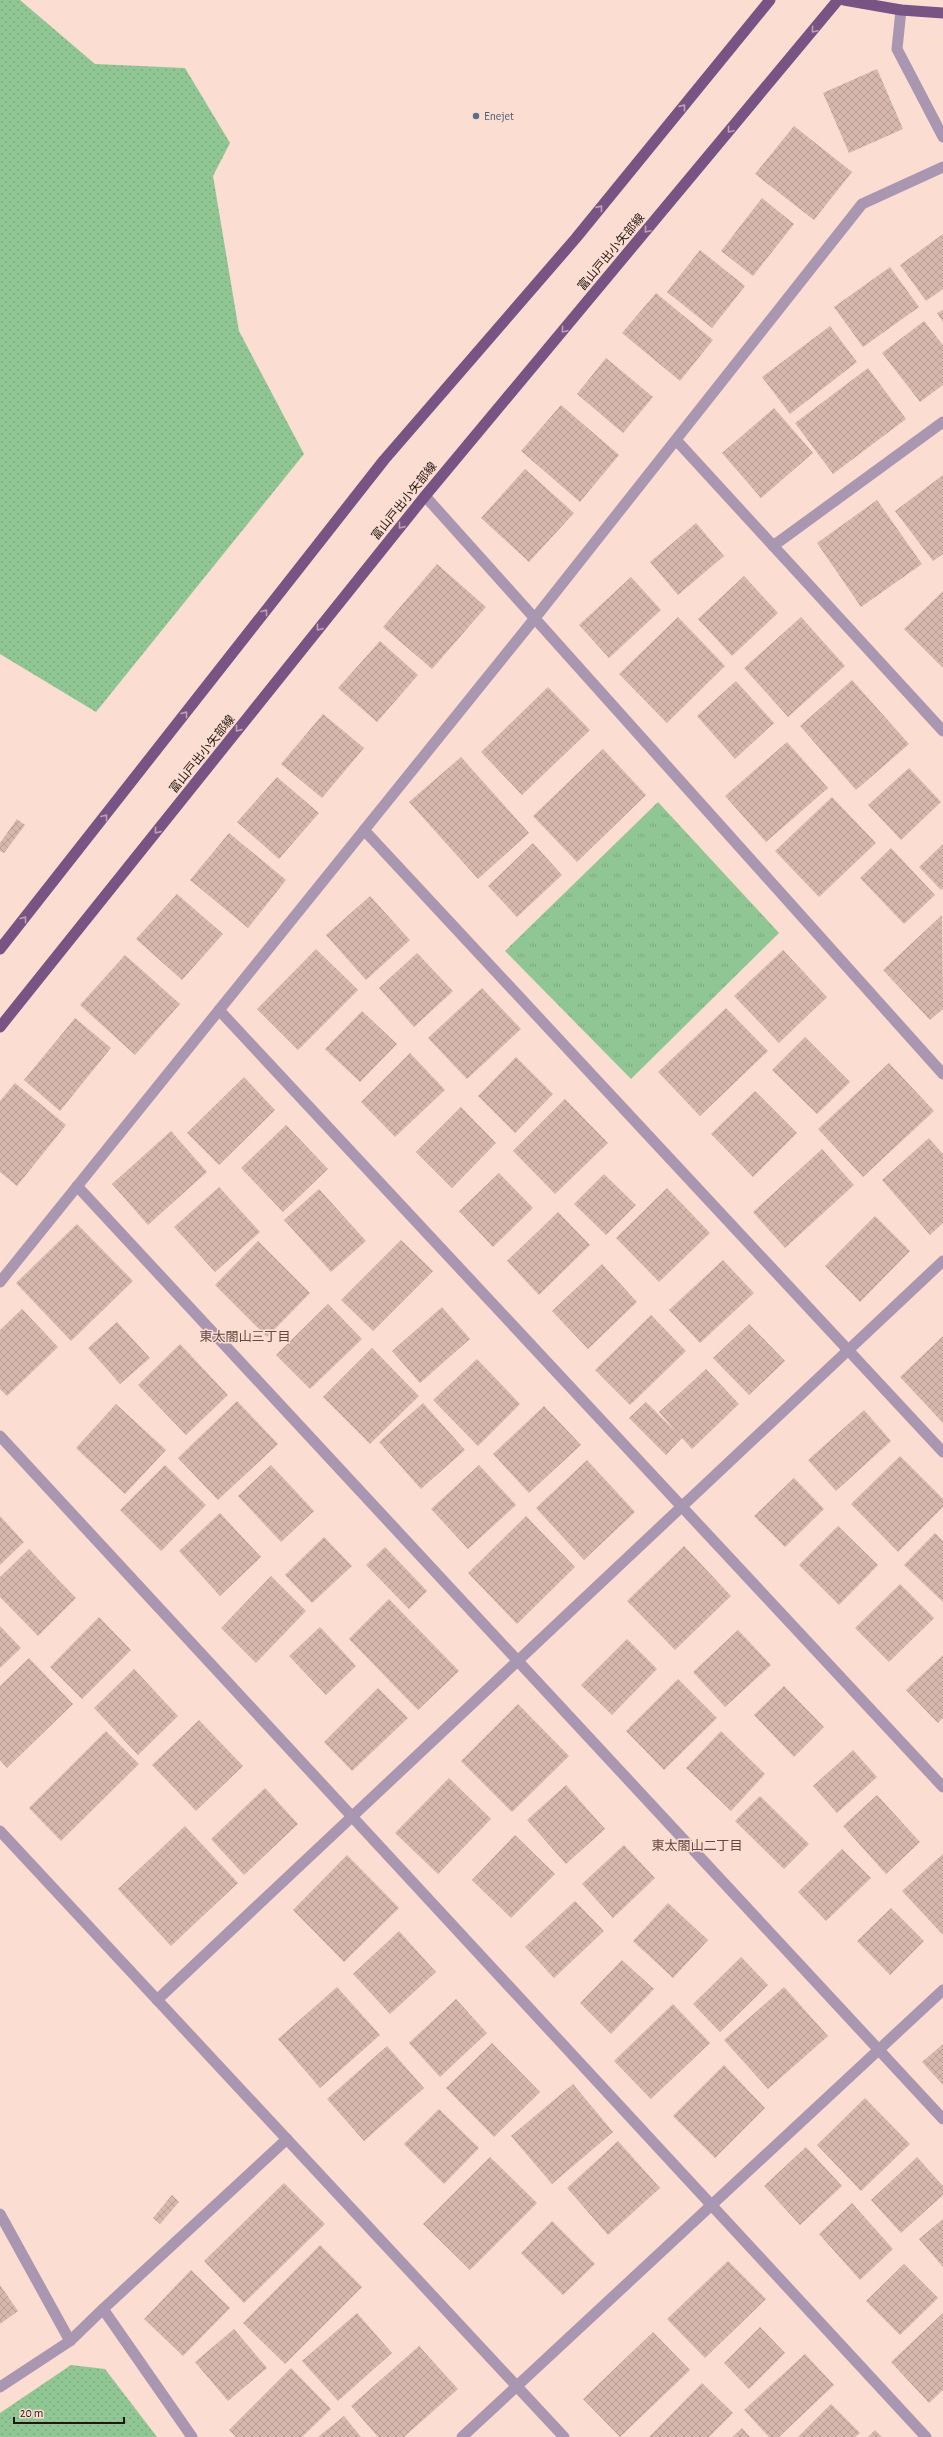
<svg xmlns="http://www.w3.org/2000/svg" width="943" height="2437" font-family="'Alegreya Sans','Noto Sans JP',sans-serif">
	<defs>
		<pattern id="grass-dots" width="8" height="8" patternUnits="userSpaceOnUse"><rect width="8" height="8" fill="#90c693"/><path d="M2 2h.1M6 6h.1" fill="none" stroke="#7ca97e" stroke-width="1.8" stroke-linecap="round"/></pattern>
		<pattern id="park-tufts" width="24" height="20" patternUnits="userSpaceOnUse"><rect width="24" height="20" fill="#90c693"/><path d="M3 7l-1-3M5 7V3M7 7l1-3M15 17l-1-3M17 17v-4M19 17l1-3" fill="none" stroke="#7ca97e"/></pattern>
		<pattern id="building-cross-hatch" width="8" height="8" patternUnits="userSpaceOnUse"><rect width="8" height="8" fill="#d6b8ad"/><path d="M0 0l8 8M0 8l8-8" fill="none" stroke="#b79d94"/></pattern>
	</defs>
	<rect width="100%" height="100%" fill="#fcddd2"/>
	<!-- grass -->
	<g fill="url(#grass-dots)">
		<polygon points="0,0 20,0 95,64 185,68 230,143 213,176 239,331 304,454 96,712 0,654"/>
		<polygon points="71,2365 105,2369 157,2437 0,2437 0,2413"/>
	</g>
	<!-- park -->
	<polygon fill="url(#park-tufts)" points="658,802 779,933 631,1079 505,951"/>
	<!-- building -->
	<g fill="url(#building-cross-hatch)">
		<polygon points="877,69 903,129 849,153 823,93"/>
		<polygon points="794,126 852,172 814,220 755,174"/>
		<polygon points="762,198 794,224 753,276 721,251"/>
		<polygon points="943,234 943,289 926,301 900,265"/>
		<polygon points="700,250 745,286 712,328 667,292"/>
		<polygon points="890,267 919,307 863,347 834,307"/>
		<polygon points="656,293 713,340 680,381 622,333"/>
		<polygon points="943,310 943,322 937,313"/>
		<polygon points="924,321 943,345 943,385 920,402 882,353"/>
		<polygon points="830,326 857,362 790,414 762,377"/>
		<polygon points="606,358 653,397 623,433 577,394"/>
		<polygon points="868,368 906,419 833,474 795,423"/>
		<polygon points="561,405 619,455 580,502 521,451"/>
		<polygon points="774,408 813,453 761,498 722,453"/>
		<polygon points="525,469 574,513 529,562 481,518"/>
		<polygon points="943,475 943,554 933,561 895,511"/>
		<polygon points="877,500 922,564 861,607 817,543"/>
		<polygon points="696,523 724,556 678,595 650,562"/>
		<polygon points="437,564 486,607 432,669 383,627"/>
		<polygon points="744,576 778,613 732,656 698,619"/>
		<polygon points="631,577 661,610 609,658 579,625"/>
		<polygon points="943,591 943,668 904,629"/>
		<polygon points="678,617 725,666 667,723 619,674"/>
		<polygon points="801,617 845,666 788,717 744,668"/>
		<polygon points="380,641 418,675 377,722 338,688"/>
		<polygon points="852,680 909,744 856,790 800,726"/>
		<polygon points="736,681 774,723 735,759 697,716"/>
		<polygon points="548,687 590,730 522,795 481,752"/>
		<polygon points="323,714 364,748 322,798 281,764"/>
		<polygon points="787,742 828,788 766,842 725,796"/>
		<polygon points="603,749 646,795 577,862 533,816"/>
		<polygon points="461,757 529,833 478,879 409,802"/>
		<polygon points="909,768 941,802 901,840 868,805"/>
		<polygon points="277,777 319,813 279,859 237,822"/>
		<polygon points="832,797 876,843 819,897 775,851"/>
		<polygon points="17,819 25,825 4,853 0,851 0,843"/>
		<polygon points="229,833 286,880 248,928 190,880"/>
		<polygon points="533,843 562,875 517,917 488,886"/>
		<polygon points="943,844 943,888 941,890 919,867"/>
		<polygon points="891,848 935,895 904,924 860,878"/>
		<polygon points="177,894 223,934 182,980 136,939"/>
		<polygon points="370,896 410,940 366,980 326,935"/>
		<polygon points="942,915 943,1009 930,1020 883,970"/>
		<polygon points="316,949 358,990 298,1050 257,1009"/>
		<polygon points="783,950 827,997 779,1043 734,996"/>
		<polygon points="417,953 453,991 414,1027 379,988"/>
		<polygon points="125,955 180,1004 135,1055 80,1005"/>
		<polygon points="482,988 521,1029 467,1079 428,1038"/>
		<polygon points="726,1008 768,1051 700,1116 658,1072"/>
		<polygon points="362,1011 397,1044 360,1082 325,1049"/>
		<polygon points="75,1018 111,1048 60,1111 24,1080"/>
		<polygon points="805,1037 850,1082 817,1114 772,1070"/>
		<polygon points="410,1053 445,1090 395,1137 361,1102"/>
		<polygon points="516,1057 553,1094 515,1133 478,1096"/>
		<polygon points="889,1063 934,1111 863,1177 818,1129"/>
		<polygon points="244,1077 275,1110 219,1165 187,1133"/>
		<polygon points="15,1083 66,1125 17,1186 0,1172 0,1101"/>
		<polygon points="755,1091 797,1133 753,1177 711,1134"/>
		<polygon points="565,1099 608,1143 555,1194 513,1151"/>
		<polygon points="461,1107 496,1143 452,1188 416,1152"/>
		<polygon points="286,1125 328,1169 283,1212 241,1168"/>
		<polygon points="171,1131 207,1172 148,1225 112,1184"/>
		<polygon points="929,1138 943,1154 943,1223 930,1235 882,1180"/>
		<polygon points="822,1149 854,1185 785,1248 753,1212"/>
		<polygon points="499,1173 533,1208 493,1247 459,1211"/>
		<polygon points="604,1174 636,1205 606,1235 574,1204"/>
		<polygon points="219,1187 260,1232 215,1272 174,1227"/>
		<polygon points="667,1188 710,1233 659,1282 616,1238"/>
		<polygon points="319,1189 366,1241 331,1272 284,1220"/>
		<polygon points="558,1212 590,1245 539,1295 507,1261"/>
		<polygon points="875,1216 910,1251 860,1302 825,1266"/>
		<polygon points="77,1224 133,1281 71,1341 16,1283"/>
		<polygon points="401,1240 433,1271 373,1331 341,1300"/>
		<polygon points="258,1241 310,1293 267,1337 215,1285"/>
		<polygon points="723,1260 754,1293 700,1343 669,1310"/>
		<polygon points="602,1264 637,1302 588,1349 552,1311"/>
		<polygon points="328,1304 362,1339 310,1389 276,1355"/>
		<polygon points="442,1307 470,1339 420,1383 392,1351"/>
		<polygon points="22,1309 58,1347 7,1396 0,1389 0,1330"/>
		<polygon points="651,1315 686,1351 630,1405 595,1370"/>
		<polygon points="117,1322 150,1358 120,1384 88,1348"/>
		<polygon points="749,1324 785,1361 749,1395 713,1358"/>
		<polygon points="943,1336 943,1423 900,1377"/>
		<polygon points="180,1344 228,1395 186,1435 138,1385"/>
		<polygon points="372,1348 419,1396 370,1444 323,1397"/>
		<polygon points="477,1359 520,1404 478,1446 433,1400"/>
		<polygon points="706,1369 739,1404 692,1449 682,1438 666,1455 629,1418 646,1402 677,1433 659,1412"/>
		<polygon points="237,1401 278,1444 218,1500 178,1458"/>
		<polygon points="423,1403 465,1450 421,1489 379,1442"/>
		<polygon points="116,1404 166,1450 125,1494 76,1448"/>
		<polygon points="544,1406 581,1445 529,1493 493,1454"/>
		<polygon points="864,1410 891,1441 836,1491 808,1460"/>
		<polygon points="900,1456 943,1499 943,1507 898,1552 851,1504"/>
		<polygon points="587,1460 635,1512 584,1560 536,1508"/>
		<polygon points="165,1465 206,1505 161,1551 120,1510"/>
		<polygon points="271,1465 314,1511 281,1542 238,1496"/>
		<polygon points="479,1465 516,1505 468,1549 431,1509"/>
		<polygon points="794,1478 824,1509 785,1547 754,1516"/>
		<polygon points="220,1513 261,1557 220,1596 179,1551"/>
		<polygon points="0,1516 24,1542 0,1565"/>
		<polygon points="526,1516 575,1567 517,1624 468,1573"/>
		<polygon points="838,1526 878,1565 839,1605 799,1565"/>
		<polygon points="935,1533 943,1541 943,1602 904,1565"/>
		<polygon points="324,1537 352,1566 312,1603 285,1575"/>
		<polygon points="684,1546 731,1596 675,1650 627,1601"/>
		<polygon points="385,1547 427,1591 409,1609 366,1565"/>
		<polygon points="29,1549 76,1598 38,1636 0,1597 0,1577"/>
		<polygon points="271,1576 306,1611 256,1663 221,1628"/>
		<polygon points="900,1584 934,1618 889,1662 855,1628"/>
		<polygon points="389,1599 459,1671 418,1710 349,1639"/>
		<polygon points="99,1617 131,1650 82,1699 50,1667"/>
		<polygon points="0,1626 21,1648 0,1668"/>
		<polygon points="320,1627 356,1666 326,1695 289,1656"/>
		<polygon points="738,1630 771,1665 725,1707 693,1672"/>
		<polygon points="627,1639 657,1669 612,1715 581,1685"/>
		<polygon points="943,1655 943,1718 938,1723 906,1690"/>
		<polygon points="29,1658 73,1704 7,1768 0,1760 0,1686"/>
		<polygon points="134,1669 178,1716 138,1755 94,1708"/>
		<polygon points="678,1679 717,1718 664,1770 626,1731"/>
		<polygon points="784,1686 824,1727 794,1757 754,1715"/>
		<polygon points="378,1688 408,1718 352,1771 324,1742"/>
		<polygon points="518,1704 569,1756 512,1812 461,1761"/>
		<polygon points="199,1720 243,1766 196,1811 152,1765"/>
		<polygon points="106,1731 139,1764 61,1841 29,1808"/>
		<polygon points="721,1731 765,1774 731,1811 686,1768"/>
		<polygon points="853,1750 877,1777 837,1813 813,1786"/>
		<polygon points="449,1778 491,1819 438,1874 395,1833"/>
		<polygon points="566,1785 605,1829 566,1864 527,1820"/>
		<polygon points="265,1788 298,1824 244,1875 211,1839"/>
		<polygon points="877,1795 920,1842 886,1874 843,1826"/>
		<polygon points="760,1796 809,1844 784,1869 735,1821"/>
		<polygon points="185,1826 238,1883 171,1946 118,1889"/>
		<polygon points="515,1835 555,1874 511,1918 472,1880"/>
		<polygon points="624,1845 655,1878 613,1918 582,1884"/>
		<polygon points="842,1849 871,1878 826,1921 798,1892"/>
		<polygon points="943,1854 943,1935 902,1891"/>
		<polygon points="347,1855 399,1908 344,1962 293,1910"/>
		<polygon points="575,1901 604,1931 554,1978 525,1947"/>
		<polygon points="668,1903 708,1940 673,1978 633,1941"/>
		<polygon points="891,1908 924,1941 890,1975 857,1941"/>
		<polygon points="399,1931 436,1972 390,2014 353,1974"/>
		<polygon points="741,1957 768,1985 720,2032 693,2004"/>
		<polygon points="622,1960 654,1989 611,2034 580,2003"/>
		<polygon points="337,1987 380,2035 320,2088 278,2039"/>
		<polygon points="784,1987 828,2036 768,2089 724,2040"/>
		<polygon points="456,1999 487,2033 440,2077 409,2043"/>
		<polygon points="673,2004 710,2043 651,2099 614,2061"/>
		<polygon points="492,2043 540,2092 494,2137 446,2088"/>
		<polygon points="943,2044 943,2085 922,2062"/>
		<polygon points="387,2046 424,2088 364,2141 327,2099"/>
		<polygon points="724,2065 765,2108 715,2158 673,2116"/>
		<polygon points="573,2084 613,2132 552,2184 511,2136"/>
		<polygon points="865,2098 910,2144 861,2191 817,2145"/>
		<polygon points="439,2109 479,2148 444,2184 404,2144"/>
		<polygon points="618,2141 660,2188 608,2235 567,2188"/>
		<polygon points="806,2147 842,2186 800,2225 764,2186"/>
		<polygon points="490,2157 537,2203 470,2270 423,2224"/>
		<polygon points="917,2157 943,2186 943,2195 901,2233 871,2200"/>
		<polygon points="284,2183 325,2224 244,2303 204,2261"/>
		<polygon points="172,2195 179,2202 160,2224 153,2218"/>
		<polygon points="852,2203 893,2249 860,2280 819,2234"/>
		<polygon points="943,2219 943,2267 919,2239"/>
		<polygon points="552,2221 595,2264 563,2295 521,2253"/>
		<polygon points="320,2245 362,2287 285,2364 243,2323"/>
		<polygon points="728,2261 766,2299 705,2358 667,2319"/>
		<polygon points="904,2264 938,2298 900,2335 866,2301"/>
		<polygon points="191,2270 230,2308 183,2356 144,2319"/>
		<polygon points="0,2285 18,2311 0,2324"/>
		<polygon points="357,2313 392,2353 338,2401 302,2361"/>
		<polygon points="943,2313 943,2390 929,2403 891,2362"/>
		<polygon points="760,2327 785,2353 749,2389 724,2363"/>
		<polygon points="234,2329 267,2368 228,2401 195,2362"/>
		<polygon points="653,2332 690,2370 620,2437 583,2399"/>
		<polygon points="419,2346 458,2389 404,2437 378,2437 351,2406"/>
		<polygon points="805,2354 834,2385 779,2437 769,2437 744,2410"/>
		<polygon points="291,2368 331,2409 302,2437 236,2437 229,2430"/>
		<polygon points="702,2383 733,2413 709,2437 649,2437"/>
		<polygon points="831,2404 860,2433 855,2437 798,2437"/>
		<polygon points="344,2416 361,2437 318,2437"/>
		<polygon points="742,2428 750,2437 732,2437"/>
		<polygon points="875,2430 882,2437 868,2437"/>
	</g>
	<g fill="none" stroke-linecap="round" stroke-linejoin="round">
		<!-- service -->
		<polyline stroke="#a996b1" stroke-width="11" points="901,10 897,49 943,137"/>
		<!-- minor -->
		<g stroke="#a996b1" stroke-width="11">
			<polyline points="677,441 943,731"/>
			<polyline points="425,496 943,1074"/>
			<polyline points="773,546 943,422"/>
			<polyline points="364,830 943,1452"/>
			<polyline points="219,1010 943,1787"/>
			<polyline points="77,1186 943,2119"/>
			<polyline points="0,1282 535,618 862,204 943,167"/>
			<polyline points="0,1436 926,2437"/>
			<polyline points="0,1831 564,2437"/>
			<polyline points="157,2000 943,1261"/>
			<polyline points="0,2214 70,2341"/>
			<polyline points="0,2387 70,2341 103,2309"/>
			<polyline points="192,2437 103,2309 287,2139"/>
			<polyline points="462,2437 943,1990"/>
		</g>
		<!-- primary -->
		<g stroke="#775483" stroke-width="11">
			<polyline points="844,0 901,10 943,13"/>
			<polyline points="0,949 384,460 576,238 770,0"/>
			<polyline points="0,1027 425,496 838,0"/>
		</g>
	</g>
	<!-- one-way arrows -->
	<defs><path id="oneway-chevron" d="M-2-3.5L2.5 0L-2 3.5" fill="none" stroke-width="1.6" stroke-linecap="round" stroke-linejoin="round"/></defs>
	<g stroke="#c09fae">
		<use href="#oneway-chevron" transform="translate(814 30) rotate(130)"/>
		<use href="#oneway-chevron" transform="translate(683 107) rotate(-51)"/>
		<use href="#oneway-chevron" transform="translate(730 130) rotate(130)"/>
		<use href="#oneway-chevron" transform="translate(600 208) rotate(-51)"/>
		<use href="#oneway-chevron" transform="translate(647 230) rotate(130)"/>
		<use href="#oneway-chevron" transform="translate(564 330) rotate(130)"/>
		<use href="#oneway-chevron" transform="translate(401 526) rotate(129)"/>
		<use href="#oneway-chevron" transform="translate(265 612) rotate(-52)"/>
		<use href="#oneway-chevron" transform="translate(319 628) rotate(129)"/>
		<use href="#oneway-chevron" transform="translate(185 714) rotate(-52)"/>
		<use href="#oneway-chevron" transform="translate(238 729) rotate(129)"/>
		<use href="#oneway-chevron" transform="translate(105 817) rotate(-52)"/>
		<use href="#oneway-chevron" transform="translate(157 831) rotate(129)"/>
		<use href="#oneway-chevron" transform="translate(24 919) rotate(-52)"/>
	</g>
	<!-- markers -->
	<circle fill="#5c6f8a" stroke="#fcddd2" stroke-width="1.5" cx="476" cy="116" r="4"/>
	<g text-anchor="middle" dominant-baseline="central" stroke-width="3" stroke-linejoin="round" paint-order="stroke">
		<!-- service labels -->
		<g font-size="12" fill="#4e5e75" stroke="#fcddd2" text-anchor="start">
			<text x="484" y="116">Enejet</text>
		</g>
		<!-- street labels -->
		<g font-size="12" fill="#201612" stroke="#fcddd2">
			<text transform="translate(611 252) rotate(-50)">富山戸出小矢部線</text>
			<text transform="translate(404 501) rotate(-51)">富山戸出小矢部線</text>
			<text transform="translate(202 754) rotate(-51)">富山戸出小矢部線</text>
		</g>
		<!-- neighbourhood labels -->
		<g font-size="13" fill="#62483f" stroke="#fcddd2">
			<text x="245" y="1337">東太閤山三丁目</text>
			<text x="697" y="1846">東太閤山二丁目</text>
		</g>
	</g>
	<!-- scale -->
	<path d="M14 2417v6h110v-6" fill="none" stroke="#201612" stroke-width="2"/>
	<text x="20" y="2417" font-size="12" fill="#201612" stroke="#fcddd2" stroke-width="3" paint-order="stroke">20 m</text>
</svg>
